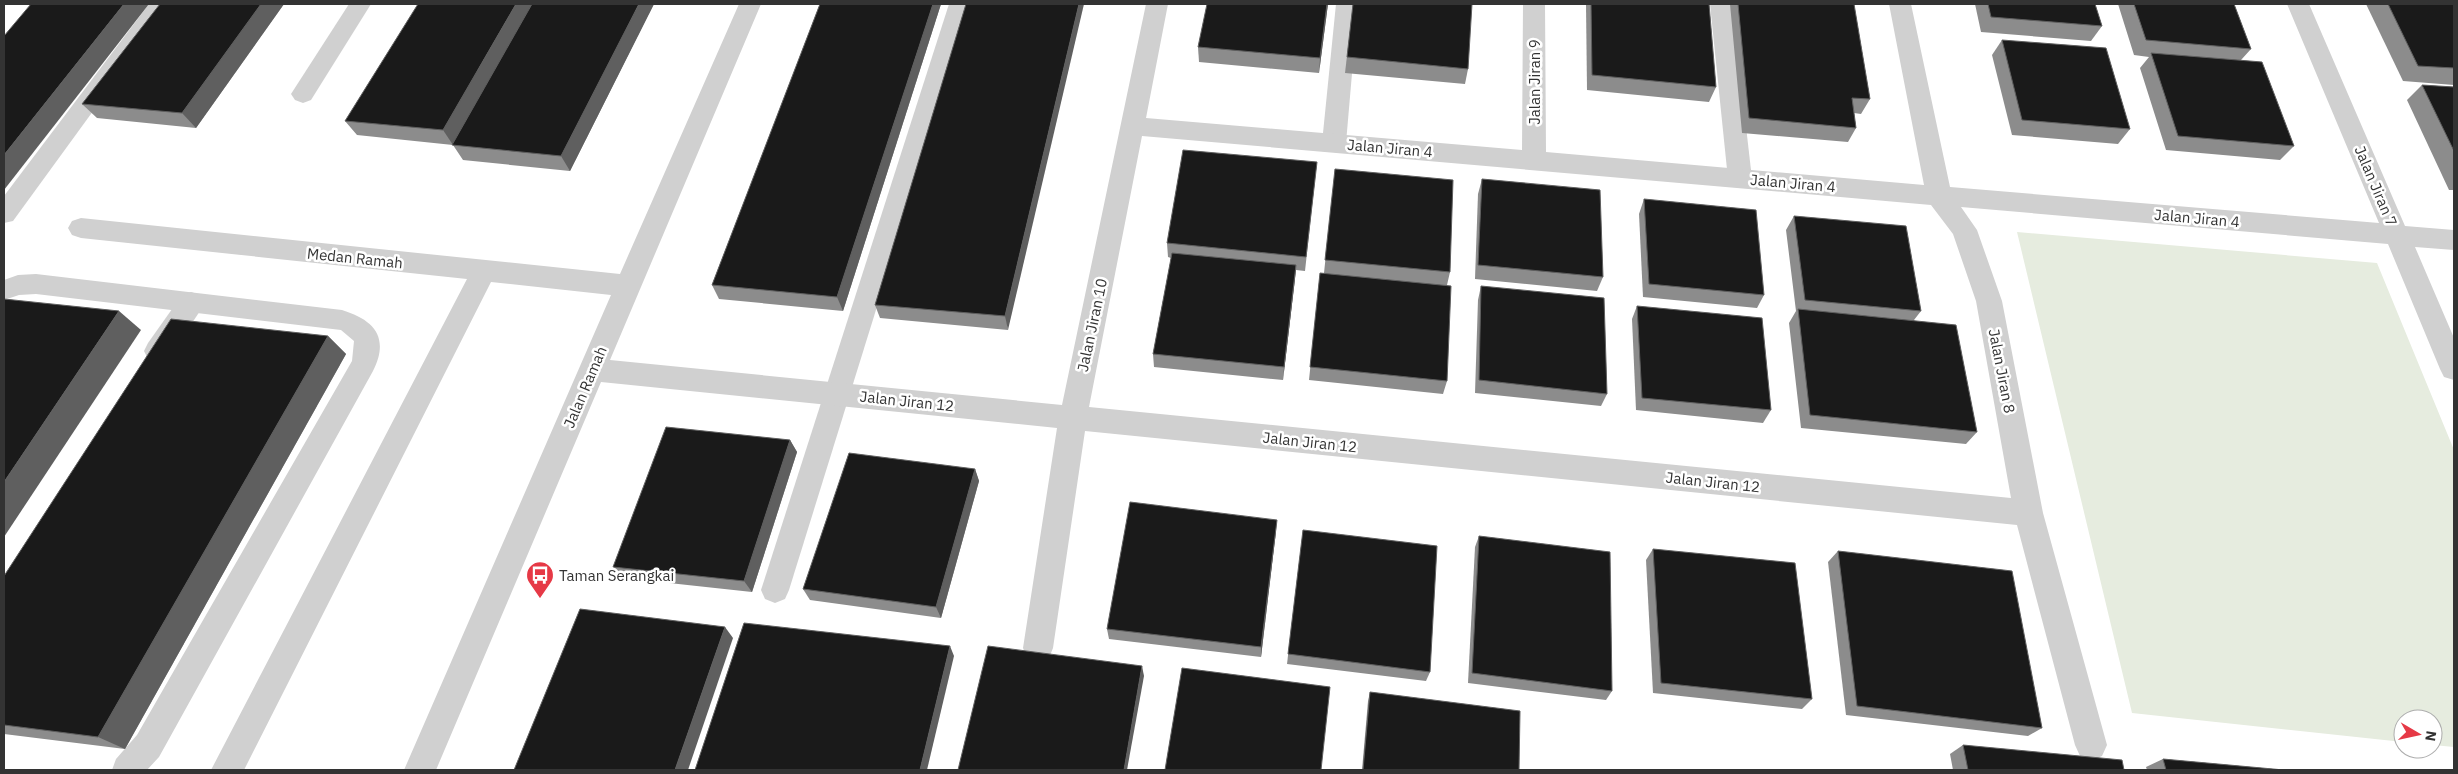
<svg xmlns="http://www.w3.org/2000/svg" width="2458" height="774" font-family="'IBM Plex Sans',sans-serif">
	<rect width="100%" height="100%" fill="#fff"/>
	<!-- green -->
	<polygon fill="#e6ecdf" points="2017,232 2377,263 2454,450 2454,747 2433,745 2433,719 2403,719 2403,742 2132,713"/>
	<g fill="none" stroke-linecap="round" stroke-linejoin="round">
		<!-- lane -->
		<g fill="#d0d0d0" fill-rule="evenodd">
			<polygon points="149,4 171,4 13,221 4,223 4,196"/>
			<polygon points="949,4 971,4 789,590 785,599 775,603 765,599 761,590"/>
			<polygon points="1336,4 1358,4 1346,143 1342,149 1334,152 1326,149 1322,143"/>
			<polygon points="1710,4 1732,4 1752,179 1748,185 1740,188 1732,185 1728,179"/>
			<path d="M36 274 342 310C374 320 390 337 373 371L159 757 147 770H112L116 759 137 735 352 361 354 341 341 330 36 294 19 295 4 300V280L18 275Z"/>
		</g>
		<!-- street -->
		<g fill="#d0d0d0" fill-rule="evenodd">
			<polygon points="349,4 371,4 311,100 303,103 295,100 291,94"/>
			<path d="M739 4H761L610 360 1062 405 1146 4H1168L1146 118 1522 150 1523 4H1545L1546 152 1924 185 1889 4H1911L1950 187 2379 223 2287 4H2309L2405 226 2454 230V250L2415 247 2454 338V380L2444 377 2440 369 2388 244 1961 207 1977 230 2002 301 2043 513 2107 745 2102 756 2091 761 2080 756 2075 745 2017 525 1085 431 1053 648 1049 658 1038 663 1027 658 1023 648 1057 428 601 382 436 770H404L611 295 491 282 244 770H211L467 279 81 238 72 235 68 228 72 221 81 218 620 274ZM1142 136 1931 205 1953 234 1976 301 2011 498 1089 407Z"/>
			<polygon points="191,292 200,295 204,303 200,311 168,359 158,362 148,359 144,351 148,343 182,295"/>
		</g>
	</g>
	<!-- wall -->
	<g fill="#8c8c8c">
		<polygon points="160,4 284,4 196,128 97,118 82,104"/>
		<polygon points="654,4 570,171 463,160 453,145 357,135 345,121"/>
		<polygon points="820,4 941,4 843,311 719,299 712,285"/>
		<polygon points="966,4 1008,330 880,318 875,305"/>
		<polygon points="1328,4 1319,73 1199,62 1198,47"/>
		<polygon points="1353,4 1468,69 1465,84 1345,73"/>
		<polygon points="1586,4 1709,4 1716,87 1709,102 1587,90"/>
		<polygon points="1730,4 1854,4 1870,99 1861,114 1854,113 1856,128 1848,142 1742,133"/>
		<polygon points="1975,4 2095,4 2102,26 2091,41 1981,32"/>
		<polygon points="2118,4 2234,4 2251,49 2241,60 2294,146 2280,160 2166,150 2140,68 2149,57 2134,55"/>
		<polygon points="2366,4 2454,4 2454,85 2403,81"/>
		<polygon points="2002,40 2130,129 2118,144 2012,135 1992,55"/>
		<polygon points="2422,85 2454,87 2454,190 2449,190 2407,100"/>
		<polygon points="1317,162 1305,271 1296,270 1283,380 1154,367 1153,354 1171,258 1168,257 1167,243"/>
		<polygon points="1335,169 1450,272 1447,285 1447,381 1443,394 1309,380 1320,273 1324,273"/>
		<polygon points="1482,179 1603,277 1597,291 1475,279 1478,194"/>
		<polygon points="1644,199 1764,295 1757,308 1643,297 1639,214"/>
		<polygon points="1794,216 1921,311 1914,320 1977,432 1966,444 1801,428 1789,323 1796,311 1786,230"/>
		<polygon points="1481,286 1607,394 1601,406 1475,393 1478,300"/>
		<polygon points="1637,306 1771,410 1763,423 1636,410 1632,319"/>
		<polygon points="328,336 346,354 125,749 4,734 4,576"/>
		<polygon points="790,440 797,452 752,592 623,578 613,567"/>
		<polygon points="975,469 979,481 941,618 810,600 803,589"/>
		<polygon points="1303,530 1430,672 1426,681 1287,664"/>
		<polygon points="1276,531 1261,657 1109,639 1107,629"/>
		<polygon points="1479,536 1612,691 1606,700 1468,683 1475,547"/>
		<polygon points="1653,549 1812,699 1802,709 1653,693 1646,560"/>
		<polygon points="1838,551 2042,728 2028,736 1846,715 1828,562"/>
		<polygon points="1370,692 1519,770 1362,770 1368,701"/>
		<polygon points="1963,745 2124,770 1953,770 1950,754"/>
		<polygon points="2163,759 2284,770 2147,770 2146,767"/>
	</g>
	<!-- shaded-wall -->
	<g fill="#5f5f5f">
		<polygon points="124,4 149,4 4,190 4,155"/>
		<polygon points="261,4 284,4 196,128 182,113"/>
		<polygon points="516,4 533,4 453,145 443,130"/>
		<polygon points="639,4 654,4 570,171 561,156"/>
		<polygon points="933,4 941,4 843,311 837,297"/>
		<polygon points="1079,4 1084,4 1008,330 1005,316"/>
		<polygon points="1327,4 1328,4 1319,73 1320,58"/>
		<polygon points="1296,265 1295,279 1283,380 1284,367"/>
		<polygon points="119,311 141,330 4,537 4,482"/>
		<polygon points="328,336 346,354 125,749 98,737"/>
		<polygon points="790,440 797,452 752,592 744,581"/>
		<polygon points="975,469 979,481 941,618 936,607"/>
		<polygon points="1277,520 1276,531 1261,657 1261,647"/>
		<polygon points="725,627 733,638 688,770 675,770"/>
		<polygon points="950,646 954,656 927,770 920,770"/>
		<polygon points="1142,666 1144,676 1127,770 1124,770"/>
	</g>
	<!-- building -->
	<g fill="#1a1a1a" stroke="#5f5f5f">
		<polygon points="31,4 124,4 4,155 4,36"/>
		<polygon points="160,4 261,4 182,113 82,104"/>
		<polygon points="418,4 516,4 443,130 345,121"/>
		<polygon points="532,4 639,4 561,156 452,145"/>
		<polygon points="820,4 933,4 837,297 712,285"/>
		<polygon points="966,4 1079,4 1005,316 875,305"/>
		<polygon points="1207,4 1327,4 1320,58 1198,47"/>
		<polygon points="1353,4 1472,4 1468,69 1347,57"/>
		<polygon points="1591,4 1709,4 1716,87 1592,75"/>
		<polygon points="1738,4 1854,4 1870,99 1852,98 1856,128 1749,118"/>
		<polygon points="1988,4 2095,4 2102,26 1991,17"/>
		<polygon points="2134,4 2234,4 2251,49 2146,40"/>
		<polygon points="2388,4 2454,4 2454,68 2418,66"/>
		<polygon points="2002,40 2106,48 2130,129 2022,120"/>
		<polygon points="2151,53 2262,62 2294,146 2178,136"/>
		<polygon points="2422,85 2454,87 2454,151"/>
		<polygon points="1183,150 1317,162 1306,257 1167,243"/>
		<polygon points="1335,169 1453,180 1450,272 1325,260"/>
		<polygon points="1482,179 1600,190 1603,277 1478,265"/>
		<polygon points="1644,199 1756,210 1764,295 1649,284"/>
		<polygon points="1794,216 1906,226 1921,311 1805,300"/>
		<polygon points="1172,253 1296,265 1284,367 1153,354"/>
		<polygon points="1320,273 1451,286 1447,381 1310,367"/>
		<polygon points="1481,286 1604,298 1607,394 1479,380"/>
		<polygon points="4,299 119,311 4,482"/>
		<polygon points="1637,306 1762,318 1771,410 1642,398"/>
		<polygon points="1798,309 1956,325 1977,432 1810,415"/>
		<polygon points="171,319 328,336 98,737 4,725 4,576"/>
		<polygon points="666,427 790,440 744,581 613,567"/>
		<polygon points="849,453 975,469 936,607 803,589"/>
		<polygon points="1130,502 1277,520 1261,647 1107,629"/>
		<polygon points="1303,530 1437,546 1430,672 1288,654"/>
		<polygon points="1479,536 1610,552 1612,691 1472,673"/>
		<polygon points="1653,549 1795,563 1812,699 1661,683"/>
		<polygon points="1838,551 2012,571 2042,728 1857,706"/>
		<polygon points="580,609 725,627 675,770 514,770"/>
		<polygon points="744,623 950,646 920,770 695,770"/>
		<polygon points="988,646 1142,666 1124,770 958,770"/>
		<polygon points="1182,668 1330,687 1321,770 1165,770"/>
		<polygon points="1370,692 1520,711 1519,770 1363,770"/>
		<polygon points="1963,745 2122,760 2124,770 1968,770"/>
		<polygon points="2163,759 2284,770 2166,770"/>
	</g>
	<!-- icons -->
	<defs>
		<g id="bus-pin" transform="scale(1.4375)"><path d="M0 17L-7.5 6A9.5 9.5 0 1 1 7.5 6Z" fill="#e63946" stroke="#fff"/><path d="M-5-6H5V4H4V6H2V4H-2V6H-4V4H-5ZM-3.5-4V0h7V-4ZM-3.5 1.2v1.5H-2V1.2ZM2 1.2v1.5H3.5V1.2Z" fill="#fff"/></g>
	</defs>
	<g fill-rule="evenodd">
		<use href="#bus-pin" x="540" y="575"/>
	</g>
	<g text-anchor="middle" dominant-baseline="central" stroke-width="5" stroke-linejoin="round" paint-order="stroke">
		<!-- street labels -->
		<g font-size="15" fill="#333" stroke="#fff">
			<text transform="translate(1534 82) rotate(-90)">Jalan Jiran 9</text>
			<text transform="translate(1390 148) rotate(5)">Jalan Jiran 4</text>
			<text transform="translate(1793 183) rotate(5)">Jalan Jiran 4</text>
			<text transform="translate(2376 186) rotate(67)">Jalan Jiran 7</text>
			<text transform="translate(2197 218) rotate(5)">Jalan Jiran 4</text>
			<text transform="translate(355 258) rotate(6)">Medan Ramah</text>
			<text transform="translate(1092 325) rotate(-78)">Jalan Jiran 10</text>
			<text transform="translate(2002 371) rotate(79)">Jalan Jiran 8</text>
			<text transform="translate(585 387) rotate(-67)">Jalan Ramah</text>
			<text transform="translate(907 401) rotate(6)">Jalan Jiran 12</text>
			<text transform="translate(1310 442) rotate(6)">Jalan Jiran 12</text>
			<text transform="translate(1713 482) rotate(6)">Jalan Jiran 12</text>
		</g>
		<!-- poi labels -->
		<g font-size="15" fill="#333" stroke="#fff" text-anchor="start">
			<text x="559" y="575">Taman Serangkai</text>
		</g>
	</g>
	<!-- border -->
	<rect width="2458" height="774" fill="none" stroke="#333333" stroke-width="10"/>
	<!-- north arrow -->
	<g transform="translate(2418 734) rotate(99)"><circle r="24" fill="#ffffff" stroke="#adadad"/>
	<path d="M0-4L9 19L0 12L-9 19Z" fill="#e63946"/>
	<text y="-8" font-size="14" font-weight="bold" text-anchor="middle" fill="#333333">N</text>
	</g>
</svg>
